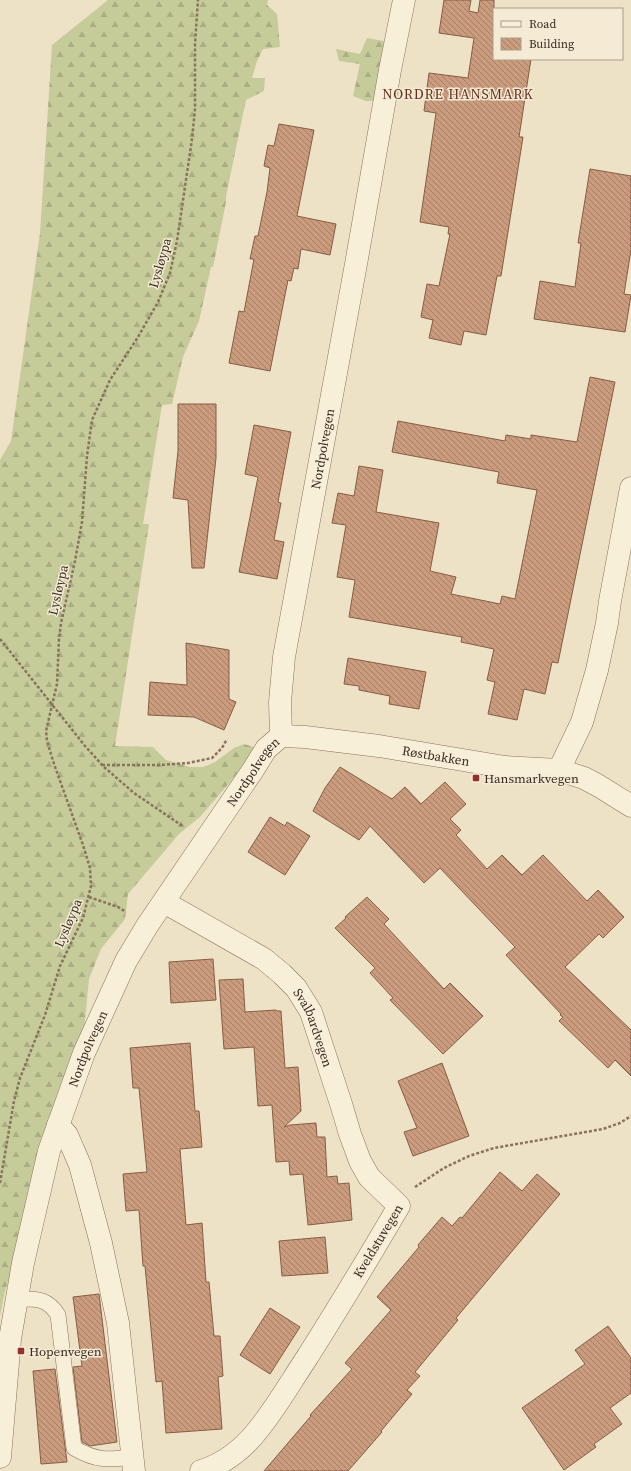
<svg xmlns="http://www.w3.org/2000/svg" width="631" height="1471" font-family="'Source Serif 4',serif">
	<defs>
		<pattern id="forest-firs" width="22" height="20" patternUnits="userSpaceOnUse"><rect width="22" height="20" fill="#c6cb9a"/><path d="M5 1l3.5 6h-7zM16 11l3.5 6h-7z" fill="#abae84"/></pattern>
		<pattern id="building-back-hatch" width="6" height="6" patternUnits="userSpaceOnUse"><rect width="6" height="6" fill="#ca9c7d"/><path d="M-1 5l2 2M0 0l6 6M5-1l2 2" fill="none" stroke="#a57f66"/></pattern>
	</defs>
	<rect width="100%" height="100%" fill="#ede1c6"/>
	<!-- forest -->
	<g fill="url(#forest-firs)">
		<polygon points="108,0 268,0 267,5 277,14 280,47 263,49 257,61 252,78 265,78 264,91 246,100 226,196 226,202 213,267 211,267 199,321 183,357 172,404 162,405 143,524 149,524 115,746 153,747 166,760 190,767 204,767 215,762 234,748 244,744 254,747 248,758 231,781 200,817 179,834 128,894 125,919 101,949 89,979 84,1031 5,1291 0,1316 0,460 11,441 40,233 52,45"/>
		<polygon points="367,38 384,41 383,57 375,101 366,101 353,96 360,64 339,61 336,49 360,54"/>
	</g>
	<!-- building -->
	<g fill="url(#building-back-hatch)" stroke="#865d42">
		<polygon points="444,0 471,0 469,11 478,13 480,0 494,0 494,59 531,59 519,137 523,137 501,276 497,276 486,335 464,331 461,345 429,338 433,320 421,317 427,284 439,286 450,234 448,234 449,227 420,222 436,113 424,111 429,73 468,78 474,38 439,33"/>
		<polygon points="279,124 314,130 297,216 336,224 330,255 301,249 298,269 294,268 291,281 288,280 270,371 229,363 239,311 244,312 254,259 250,259 255,236 258,236 267,192 270,168 264,166 268,145 274,146"/>
		<polygon points="590,169 631,176 631,250 624,294 631,295 625,332 534,319 540,281 575,287 581,243 578,243"/>
		<polygon points="590,377 615,382 558,663 552,662 545,694 524,689 517,720 488,714 495,682 487,680 494,649 461,642 462,637 349,617 355,580 337,577 346,525 332,523 338,493 354,496 359,466 383,470 376,512 439,523 430,571 456,577 451,594 500,604 502,596 515,599 537,490 497,483 499,472 392,452 398,421 505,441 506,435 531,439 531,435 577,442"/>
		<polygon points="178,404 216,404 216,458 204,568 192,568 188,500 173,498 178,451"/>
		<polygon points="254,425 291,432 278,502 281,503 274,540 284,542 277,579 239,572 258,477 245,474"/>
		<polygon points="186,643 229,650 229,699 236,702 224,730 194,717 148,715 150,682 187,685"/>
		<polygon points="348,658 426,672 419,709 389,704 390,696 359,690 359,686 344,684"/>
		<polygon points="340,767 392,799 405,787 421,804 445,782 466,804 450,819 461,830 456,835 487,869 502,855 522,875 543,855 587,901 598,890 624,917 603,938 599,934 565,967 631,1030 631,1076 615,1060 608,1068 559,1021 563,1017 560,1015 561,1014 506,955 515,947 440,868 424,883 370,826 359,840 313,811 325,788"/>
		<polygon points="270,817 285,826 287,822 310,836 285,875 248,852"/>
		<polygon points="367,897 389,919 384,924 444,989 450,983 483,1016 443,1054 390,1000 393,998 370,973 375,968 335,928 346,918 345,917"/>
		<polygon points="213,959 216,1000 171,1003 169,962"/>
		<polygon points="243,979 245,1012 276,1010 277,1011 281,1011 285,1068 298,1067 301,1111 284,1127 290,1125 316,1123 317,1137 325,1137 327,1177 337,1176 338,1184 349,1183 352,1220 308,1225 303,1174 290,1175 289,1161 276,1162 272,1105 258,1106 254,1047 224,1049 219,980"/>
		<polygon points="190,1043 195,1111 199,1111 202,1147 180,1149 186,1225 202,1223 206,1282 209,1282 214,1336 220,1336 223,1376 218,1377 222,1429 166,1433 162,1381 156,1382 145,1266 143,1266 139,1210 126,1211 123,1174 147,1172 139,1088 133,1088 130,1048"/>
		<polygon points="442,1063 469,1136 413,1156 404,1132 417,1128 398,1081"/>
		<polygon points="500,1172 522,1191 537,1174 560,1194 456,1318 458,1320 415,1372 420,1376 407,1390 412,1394 381,1431 382,1432 348,1471 264,1471 311,1416 310,1415 352,1369 345,1363 391,1310 377,1297 419,1247 418,1245 442,1217 452,1226 460,1217 462,1218"/>
		<polygon points="325,1237 328,1273 282,1276 279,1241"/>
		<polygon points="99,1294 117,1442 90,1446 82,1442 73,1367 82,1366 73,1297"/>
		<polygon points="270,1308 300,1327 270,1374 240,1355"/>
		<polygon points="608,1326 631,1358 631,1393 610,1408 622,1424 594,1444 596,1447 564,1470 522,1408 585,1364 575,1350"/>
		<polygon points="55,1369 67,1462 41,1464 33,1371"/>
	</g>
	<g fill="none" stroke-linecap="round" stroke-linejoin="round">
		<!-- service casing -->
		<g stroke="#88735c" stroke-width="16">
			<path id="service" d="M16 1299C35 1299 47 1297 58 1315L74 1448C96 1461 108 1460 132 1457"/>
		</g>
		<!-- minor casing -->
		<g stroke="#88735c" stroke-width="23">
			<g id="minor">
				<path id="s1" d="M281 736 280 702 284 657 356 264 390 70 404 0"/>
				<polyline points="559,770 582,722 597,670 607,623 610,601 631,488"/>
				<path id="s2" d="M164 902 264 959 282 974 296 988 311 1012 342 1107 350 1134 360 1161 369 1177 399 1206C369 1257 339 1307 308 1356 290 1383 274 1412 253 1436 239 1452 220 1465 201 1471"/>
				<polyline points="58,1125 67,1135 80,1165 101,1243 118,1323 134,1471"/>
			</g>
		</g>
		<!-- tertiary casing -->
		<g stroke="#88735c" stroke-width="23">
			<g id="tertiary">
				<path id="s3" d="M0 1457 10 1339 23 1263 49 1151 84 1053 126 961 147 926 253 770 266 749 281 736 305 737 379 746 505 767 559 770 584 778 599 786 631 806"/>
			</g>
		</g>
		<!-- path -->
		<g stroke="#88735c" stroke-width="2.5" stroke-dasharray="3 2" stroke-linecap="butt">
			<polyline points="0,639 85,746 104,767 134,793 184,827"/>
			<polyline points="102,765 160,765 188,763 212,758 222,748 227,739"/>
			<polyline points="89,897 118,907 126,912"/>
			<polyline points="0,1183 14,1101 20,1078 45,1015 60,966 83,918 91,886 90,868 83,845 54,764 47,741 46,731 57,684 59,639 61,623 75,561 82,522 87,456 92,420 110,380 138,337 158,302 170,273 177,241 192,139 195,109 195,44 198,0"/>
			<polyline points="415,1187 444,1168 469,1156 494,1148 603,1129 620,1123 631,1116"/>
		</g>
		<!-- service -->
		<use href="#service" stroke="#f8efd9" stroke-width="15"/>
		<!-- minor -->
		<use href="#minor" stroke="#f8efd9" stroke-width="22"/>
		<!-- tertiary -->
		<use href="#tertiary" stroke="#f8efd9" stroke-width="22"/>
	</g>
	<!-- markers -->
	<g fill="#952e2f" stroke="#f5ebd5" stroke-width="1.5">
		<rect x="472" y="774" width="8" height="8" rx="2"/>
		<rect x="17" y="1347" width="8" height="8" rx="2"/>
	</g>
	<g text-anchor="middle" dominant-baseline="central" stroke-width="3" stroke-linejoin="round" paint-order="stroke">
		<!-- street labels -->
		<g font-size="13" fill="#392b1f" stroke="#f5ebd5">
			<text transform="translate(160 263) rotate(-74)">Lysløypa</text>
			<text stroke="none"><textPath href="#s1" startOffset="291">Nordpolvegen</textPath></text>
			<text transform="translate(58 590) rotate(-77)">Lysløypa</text>
			<text stroke="none"><textPath href="#s3" startOffset="946">Røstbakken</textPath></text>
			<text stroke="none"><textPath href="#s3" startOffset="744">Nordpolvegen</textPath></text>
			<text transform="translate(68 923) rotate(-67)">Lysløypa</text>
			<text stroke="none"><textPath href="#s2" startOffset="202">Svalbardvegen</textPath></text>
			<text stroke="none"><textPath href="#s3" startOffset="420">Nordpolvegen</textPath></text>
			<text transform="translate(378 1241) rotate(-59)">Kveldstuvegen</text>
		</g>
		<!-- poi labels -->
		<g font-size="13" fill="#392b1f" stroke="#f5ebd5" text-anchor="start">
			<text x="484" y="778">Hansmarkvegen</text>
			<text x="29" y="1351">Hopenvegen</text>
		</g>
		<!-- neighbourhood labels -->
		<g font-size="14" letter-spacing="1" fill="#642e20" stroke="#f5ebd5">
			<text x="458" y="94">NORDRE HANSMARK</text>
		</g>
	</g>
	<!-- legend -->
	<rect x="493" y="8" width="130" height="52" fill="#f5ebd5" stroke="#aa9e8c"/>
	<rect x="501" y="21" width="20" height="6" fill="#f8efd9" stroke="#aa9e8c"/>
	<text x="529" y="28" font-size="12" fill="#392b1f">Road</text>
	<rect x="501" y="38" width="20" height="12" fill="url(#building-back-hatch)" stroke="#aa9e8c"/>
	<text x="529" y="48" font-size="12" fill="#392b1f">Building</text>
</svg>
